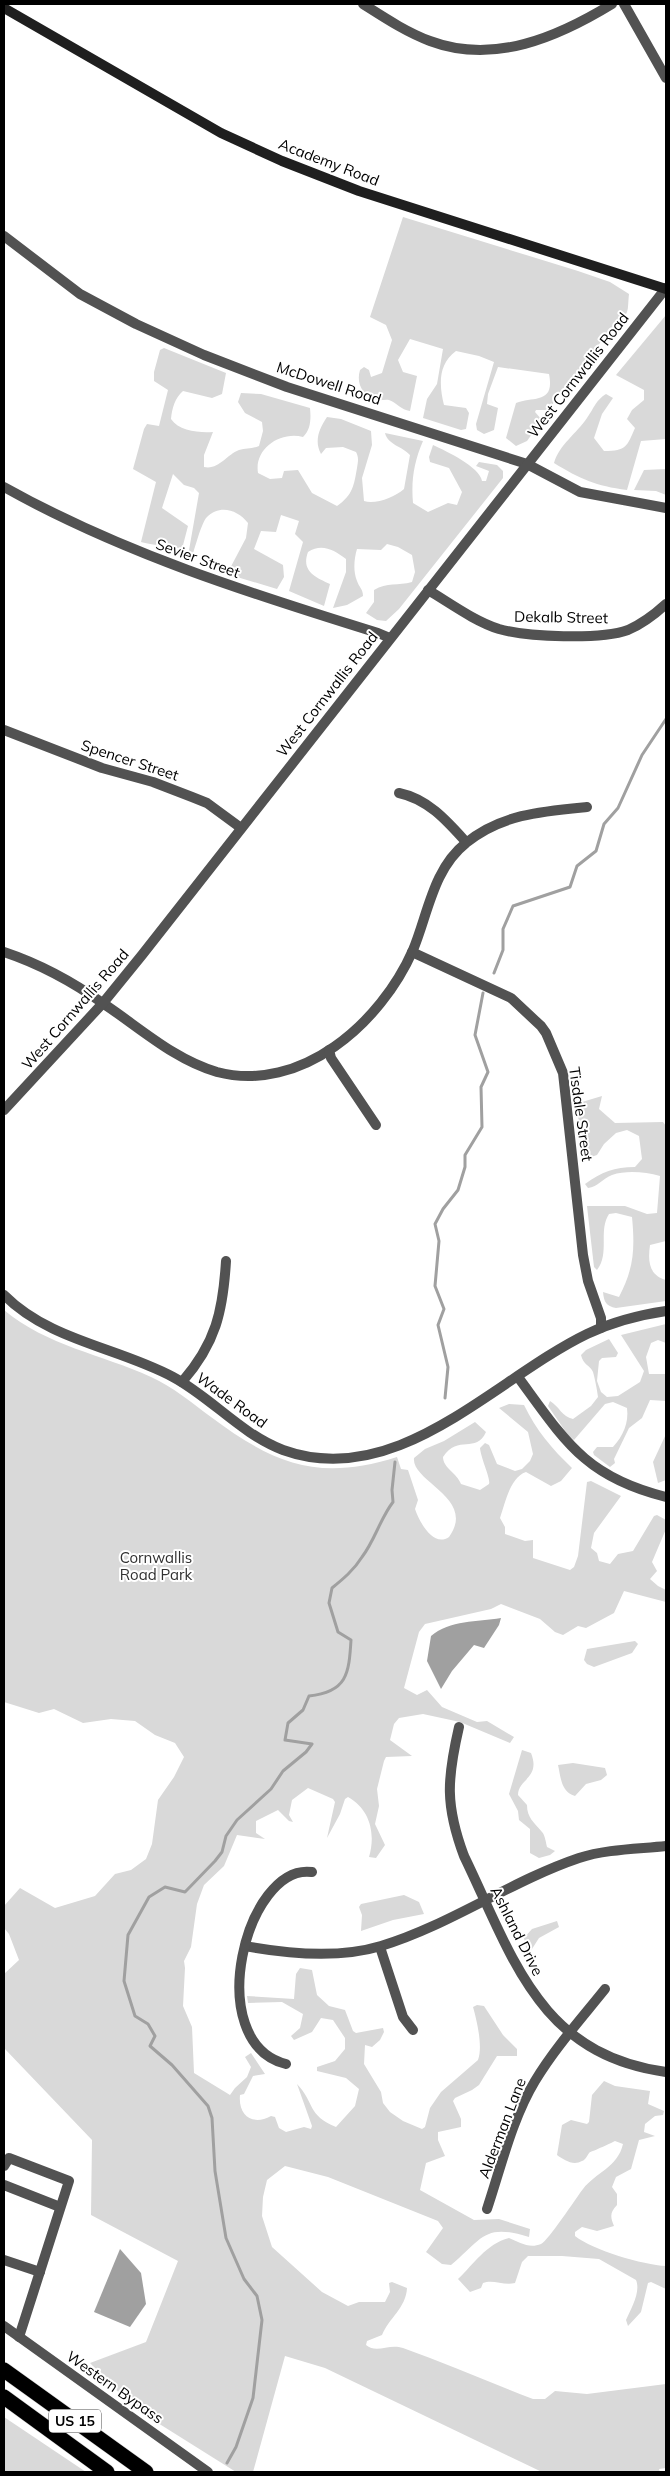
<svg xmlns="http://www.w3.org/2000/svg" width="670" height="2476" font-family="Mulish,sans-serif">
	<rect width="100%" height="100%" fill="#fff"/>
	<!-- green -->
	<g fill="#d9d9d9">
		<path d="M403 217 578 271 610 282 629 294C627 311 631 314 614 325L548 410H536L535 412 542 420 527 441 516 446 506 438 516 403C534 396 555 404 549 374L498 367 488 394 487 404 498 408 494 430 484 434 477 430 476 424 494 362 479 356 456 351C438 364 439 385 444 405L466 408 469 413 466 429 461 430 423 418 427 399 437 384 443 349 410 339 398 360 403 372 417 376 410 411C401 410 397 403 389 400 385 399 381 401 377 400 362 396 356 383 360 370L364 367 369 370 371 377 382 373 392 340 386 325 370 317Z"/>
		<path d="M666 315V439L641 441 627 490C596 486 580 479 554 463 559 445 577 433 587 418 594 408 596 400 606 394L613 398 602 414 594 438 604 451C627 451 627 446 635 428L627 419 632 410 644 400V390L616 375Z"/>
		<path d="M164 348 226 373 222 394 212 398 183 391C175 398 172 408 171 419 179 431 199 433 213 432L204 455V467C219 470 226 455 239 450 246 448 252 449 259 446L263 431 262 422 245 413 238 402 241 393 261 394 310 408C311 418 311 430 303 437 280 431 254 449 258 473L270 479 282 478 284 471 298 470 312 493 337 506C353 495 354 485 357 468 358 461 359 458 356 452L343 447 326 448 321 454C314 441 319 429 327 417L341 419 371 431 372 445 362 478 364 501C375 505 395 497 404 489L410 455C402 446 388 445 385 433L423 441C414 462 411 480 413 503L428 512 448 503 457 505 462 492 449 468 430 462 429 457 433 445C446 451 480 467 482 481H486L489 471 476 466 479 462 497 465 503 471V478L399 609 386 621 377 620 366 613 374 602V590C387 582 398 586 412 582L415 572 412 555 398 547 387 544 381 550 357 549C354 559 353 571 357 581 359 587 363 589 363 596L347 605 333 608 346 572V559C334 550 322 543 308 552 301 571 315 577 330 584L324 606 289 591 303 542 295 534 299 521 281 515 276 532 261 531 254 549 283 565 284 577 277 589 227 574 246 538 248 523C238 510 220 504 207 517 201 523 195 549 191 559L188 556 199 493 194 488 184 485 173 474 162 508 188 526 182 549C169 545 155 546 141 542L156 482 133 469 144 429 147 424 159 426 168 390 154 381V372L160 350Z"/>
		<polygon points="666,469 666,495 656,491 634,490 644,470"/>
		<path d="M602 1096 599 1109 615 1123 663 1122 666 1126V1241L650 1245C648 1260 648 1275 666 1280V1301L616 1308C606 1306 604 1302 603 1292L619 1297C634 1268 635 1249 632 1217L616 1213 609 1214C598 1231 610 1253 597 1270L594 1267 587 1206H625L647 1214 657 1213 660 1176C645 1172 627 1170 612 1175 603 1178 598 1187 588 1188L585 1184C602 1172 614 1167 635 1167L642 1159 639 1136 627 1130 616 1133 604 1144 597 1155 585 1159 577 1110 582 1102Z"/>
		<path d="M4 1310C47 1346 101 1354 151 1377 173 1387 192 1403 211 1417 274 1464 318 1482 397 1457L401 1469 408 1470 418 1500 415 1509C419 1521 433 1548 449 1537 477 1498 411 1482 414 1458L425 1449 444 1441 475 1422 486 1432C476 1454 458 1434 443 1457 443 1468 457 1473 461 1484L480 1490 489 1484C491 1479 481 1459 480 1448L485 1443 489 1445 497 1464 515 1471 522 1469 530 1461 533 1454 528 1432 499 1408 509 1404 524 1405C536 1430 552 1449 572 1468L561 1481 551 1486 526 1472C510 1477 505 1504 500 1518L505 1527V1534L525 1541 533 1540V1558L570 1570 574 1567 578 1556 587 1482 591 1481 621 1496 594 1533 591 1548 597 1553 599 1561 610 1564 618 1554 633 1551 654 1516 657 1515 666 1520V1529L652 1562 657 1571 650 1579 658 1586 666 1590V1602L624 1591 614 1613 586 1628 578 1626 563 1635 555 1632 540 1619 501 1604 491 1609 425 1624 419 1632 404 1688 417 1695 427 1690 442 1707 477 1722 487 1721 514 1737 510 1743 460 1722 423 1714 399 1718 394 1724 390 1740 412 1756 386 1757 384 1761 377 1789 379 1806 375 1824 385 1845 376 1858 369 1857C376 1834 370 1809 348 1797L345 1799 340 1814 327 1838 335 1802 333 1799 308 1788 292 1800 289 1815 293 1822 289 1821 278 1810 256 1821V1833L265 1839 237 1835 224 1866 204 1885 197 1904 191 1947 184 1961 185 1968 183 2006 192 2027 194 2073 230 2095 235 2088 247 2077 251 2067 245 2057 251 2053 265 2074 253 2076 244 2094 240 2095C238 2116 253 2126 271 2116L275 2117 279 2128 286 2132 304 2127 311 2129 312 2126 297 2084C315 2103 307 2115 336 2127L355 2106 359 2089 346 2078 317 2071V2067L335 2061 345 2049V2038L333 2020 321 2018 312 2032 294 2040 291 2036 300 2028 303 2014 282 2002 248 2003 247 1996 294 1999 296 1974 300 1968 312 1970 317 1995 329 2006 345 2010 353 2031 356 2033 383 2028 384 2032 380 2040 372 2047 365 2045 364 2064 381 2092 383 2103 390 2112 403 2121 422 2129 425 2127 430 2108 441 2092 478 2060C483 2047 477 2021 473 2007L477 2005 484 2006 503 2035 517 2049V2056H497L479 2085 472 2090 455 2098 453 2101 461 2119V2127L438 2132V2140L445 2156 426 2163 420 2190 474 2220 499 2219 530 2229 529 2237C484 2223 483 2238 451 2265L442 2264 426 2252 443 2228 438 2221 328 2177 285 2166 267 2180 263 2197 262 2216 272 2247 322 2292 348 2306 359 2302H385L390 2292 389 2283 392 2282 407 2288C406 2308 389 2318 382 2335L367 2341 366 2345C377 2354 389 2343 403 2348 447 2364 489 2382 533 2399H545L555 2391 587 2394 666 2384V2468L659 2469 660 2472H542L325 2368 285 2356 253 2472H236L134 2408 90 2363 146 2342 178 2261 91 2215 92 2140 4 2048V1974L19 1960 9 1934 4 1928V1906L20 1888 55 1908 95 1896 115 1874 131 1870 146 1859 152 1844 158 1800 174 1777 184 1757 175 1743 155 1735 135 1721 111 1719 83 1723 54 1709 39 1713 4 1702Z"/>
		<path d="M666 1324V1343L658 1340 651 1343 646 1357 649 1374H666V1401L650 1400 642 1418 629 1428 614 1459 615 1463 610 1467 594 1455 593 1452 597 1447H613C623 1436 629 1423 627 1408L613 1402 605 1404 574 1440 568 1435 548 1406 550 1401C559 1406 562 1417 573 1419L591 1406 598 1397C597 1389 595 1379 593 1372 591 1366 583 1365 581 1355L586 1350 609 1339 618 1353 616 1357 602 1358 599 1361 597 1381 601 1392 607 1397 618 1396 640 1382 644 1371 621 1335Z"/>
		<polygon points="666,1434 666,1480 658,1483 653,1462"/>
		<polygon points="635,1641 638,1644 632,1653 594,1667 587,1664 584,1660 587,1649"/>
		<path d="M522 1750 531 1753C541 1778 518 1779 518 1795L527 1805C527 1818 534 1822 542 1832 545 1835 546 1843 547 1847L555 1851 550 1855 539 1858 530 1853V1829L519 1820 518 1811 509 1794Z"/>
		<path d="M573 1763 605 1768 607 1775 601 1780 586 1784 575 1796C561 1792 561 1778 558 1765Z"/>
		<polygon points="404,1895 419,1902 424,1914 393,1920 361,1931 362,1915 359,1907 361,1904"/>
		<polygon points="557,1921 559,1927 539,1938 530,1952 527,1952 524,1938 532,1929"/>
		<path d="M604 2081 615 2086 650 2091 648 2104 664 2111 663 2115 655 2116 645 2124 644 2132 655 2136 639 2140 631 2169 616 2177 612 2187 617 2194V2205C610 2212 610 2217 614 2226L597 2231 582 2227 575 2232V2236C593 2250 643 2265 666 2266V2289L651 2282 648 2283 641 2312 628 2326 626 2320C631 2309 641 2292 636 2280L599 2259 562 2256H528L522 2262 515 2283C504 2286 493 2279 483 2283L481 2288 470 2292 458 2279C474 2264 486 2244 509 2238 519 2242 529 2249 541 2244 548 2241 576 2198 583 2189 595 2173 618 2167 623 2144L615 2141C613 2142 592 2152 590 2152 587 2155 586 2160 582 2161 573 2166 564 2160 557 2155L562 2125 571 2120 587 2124 589 2122 592 2095Z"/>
		<polygon points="4,2417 86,2472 4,2472"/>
	</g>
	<!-- water -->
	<g fill="#a0a0a0">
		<path d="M501 1618 499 1625 484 1648 474 1645 452 1671 441 1689 427 1661 431 1636C450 1620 477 1622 501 1618Z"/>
		<polygon points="120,2249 141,2273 146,2304 130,2327 94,2312"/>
	</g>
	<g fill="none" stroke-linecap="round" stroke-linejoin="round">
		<!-- stream -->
		<g stroke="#a0a0a0" stroke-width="3">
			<polyline points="494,973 503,950 503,929 513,906 570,887 577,866 596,851 604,824 618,808 642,755 666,719"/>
			<polyline points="445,1398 448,1367 438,1325 444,1309 435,1286 439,1241 435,1224 443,1209 458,1190 465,1167 465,1155 482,1127 481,1087 488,1072 475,1035 483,993"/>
			<path d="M227 2463 236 2447 253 2398 262 2320 257 2296 244 2279 226 2238 215 2171 212 2118 208 2106 172 2065 150 2046 155 2036 148 2024 135 2016 124 1981 128 1935 149 1897 165 1887 185 1892 215 1861 222 1852 226 1836 237 1820 271 1789 283 1771 306 1752 312 1744 285 1740 288 1723 303 1710 309 1696C347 1692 349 1674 351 1640L338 1632 329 1603 332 1588C343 1579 354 1570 362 1557 375 1540 380 1519 393 1502L392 1490 395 1462"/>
		</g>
		<!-- motorway casing -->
		<g stroke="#dbdbdb" stroke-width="16">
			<g id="motorway">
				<polyline points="4,2370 146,2472"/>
				<polyline points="4,2397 107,2472"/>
			</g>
		</g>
		<!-- minor -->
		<g stroke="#525252" stroke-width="10">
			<path d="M363 4C385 18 406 32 430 41 494 65 558 37 612 4"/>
			<polyline points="624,4 666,78"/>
			<polyline points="4,236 80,294 136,324 204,355 287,387 527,464 580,492 666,508"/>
			<path d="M4 487C122 553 249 593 378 633L390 638"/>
			<path d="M428 590C450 603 474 621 499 629 527 637 600 640 628 630 642 624 655 614 666 604"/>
			<polyline points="4,730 102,768 153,782 192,797 207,803 241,828"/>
			<path d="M399 793C428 799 447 821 466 842"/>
			<path d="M4 952C40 964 73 982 104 1004 140 1028 175 1060 217 1072 301 1094 381 1023 413 950 428 914 433 869 466 843 501 814 544 811 587 807"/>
			<polyline points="412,952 511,998 541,1026 546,1033 563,1073 583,1255 588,1281 601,1318 601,1328"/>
			<polyline points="329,1050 331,1058 376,1125"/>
			<path d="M4 1295C50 1341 117 1347 173 1377 212 1398 241 1434 283 1450 397 1491 494 1379 587 1334 612 1322 639 1315 666 1311"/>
			<path d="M518 1377C565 1441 585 1477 666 1497"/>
			<path d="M182 1382C216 1343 223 1311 226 1261"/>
			<path d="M459 1727C447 1779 445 1805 464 1856 513 1957 538 2054 666 2072"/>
			<path d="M245 1946C288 1954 338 1959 381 1946 450 1925 511 1881 579 1858 606 1849 638 1849 666 1846"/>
			<polyline points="380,1947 403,2017 413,2030"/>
			<path d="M286 2064C201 2042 246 1863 312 1872"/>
			<polyline points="4,2166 9,2158 69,2181 19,2337"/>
			<polyline points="4,2185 60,2207"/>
			<path d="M487 2209C501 2167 512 2119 535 2081 555 2048 581 2019 605 1989"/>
			<polyline points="4,2260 40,2272"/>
		</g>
		<!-- tertiary -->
		<g stroke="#525252" stroke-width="10">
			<polyline points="4,1110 103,1003 142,955 666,288"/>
			<polyline points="4,2326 208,2472"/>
		</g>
		<!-- secondary -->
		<polyline stroke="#1f1f1f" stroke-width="10" points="4,8 221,133 282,161 359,191 666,289"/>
		<!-- motorway -->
		<use href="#motorway" stroke="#000" stroke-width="15"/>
	</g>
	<g text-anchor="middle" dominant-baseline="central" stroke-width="4" stroke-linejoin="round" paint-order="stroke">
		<!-- shield labels -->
		<rect fill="#fff" stroke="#4c4c4c" stroke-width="1" x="49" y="2409.5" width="52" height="23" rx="4"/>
		<g font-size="14" font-weight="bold" fill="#000">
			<text x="75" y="2421">US 15</text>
		</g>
		<!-- street labels -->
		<g font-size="15" fill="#000" stroke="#fff">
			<text transform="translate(329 162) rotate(21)">Academy Road</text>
			<text transform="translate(578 375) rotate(-52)">West Cornwallis Road</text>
			<text transform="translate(329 383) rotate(18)">McDowell Road</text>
			<text transform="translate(198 558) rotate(20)">Sevier Street</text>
			<text transform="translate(561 617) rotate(1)">Dekalb Street</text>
			<text transform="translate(327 694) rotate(-52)">West Cornwallis Road</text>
			<text transform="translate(130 760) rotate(18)">Spencer Street</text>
			<text transform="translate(75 1009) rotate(-49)">West Cornwallis Road</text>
			<text transform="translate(581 1114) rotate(82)">Tisdale Street</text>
			<text transform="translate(232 1400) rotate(36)">Wade Road</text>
			<text transform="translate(517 1931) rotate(63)">Ashland Drive</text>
			<text transform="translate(502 2128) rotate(-69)">Alderman Lane</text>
			<text transform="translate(115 2387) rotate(35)">Western Bypass</text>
		</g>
		<!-- park labels -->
		<g font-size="15" fill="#303030" stroke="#fff">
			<text x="156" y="1557">Cornwallis<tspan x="156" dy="17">Road Park</tspan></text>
		</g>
	</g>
	<!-- border -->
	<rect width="670" height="2476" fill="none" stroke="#000000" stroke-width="10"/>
</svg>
